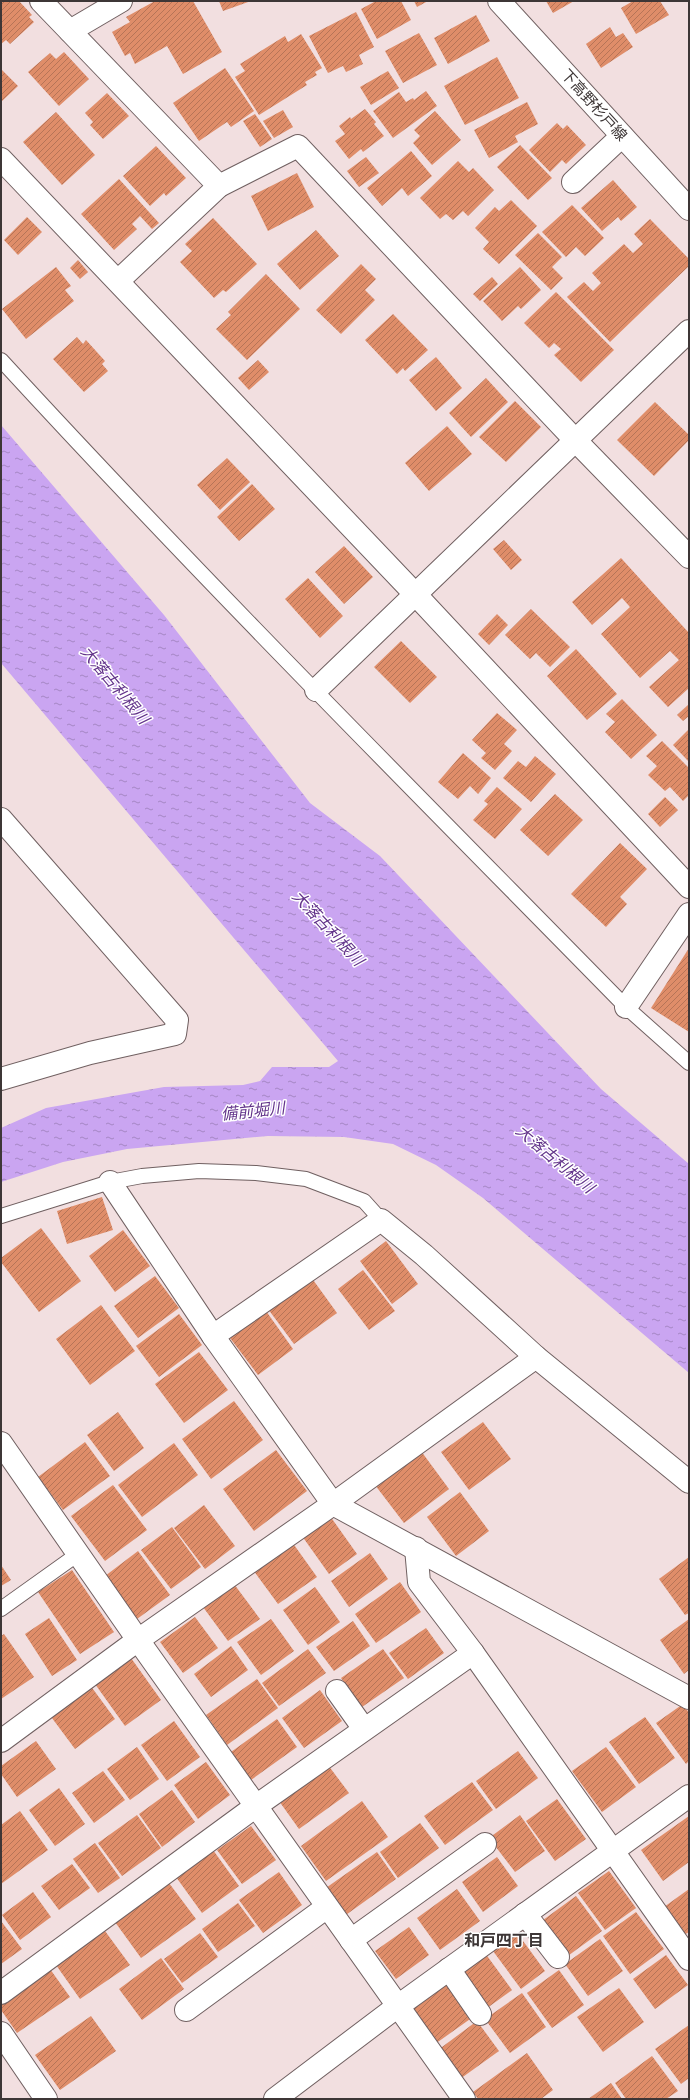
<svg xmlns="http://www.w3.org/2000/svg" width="690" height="2100" font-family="Jost,'Noto Sans JP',sans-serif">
	<defs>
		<pattern id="water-ripples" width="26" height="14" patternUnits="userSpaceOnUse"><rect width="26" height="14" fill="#caa5f1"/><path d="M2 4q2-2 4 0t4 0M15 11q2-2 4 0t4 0" fill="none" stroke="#a587c4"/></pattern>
		<pattern id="building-hatch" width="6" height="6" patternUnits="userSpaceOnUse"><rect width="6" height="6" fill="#df8d69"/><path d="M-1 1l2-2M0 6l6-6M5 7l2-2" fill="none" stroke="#b67457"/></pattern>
	</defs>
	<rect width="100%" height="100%" fill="#f2dfe0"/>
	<!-- water -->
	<polygon fill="url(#water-ripples)" points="1,425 164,615 310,803 380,856 601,1089 689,1164 689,1373 483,1198 436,1165 393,1144 344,1137 268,1136 127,1149 63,1162 1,1182 1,1128 46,1108 164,1087 243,1085 260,1081 272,1067 329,1067 338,1061 1,663"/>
	<!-- building -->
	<g fill="url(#building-hatch)">
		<polygon points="1,1 19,1 32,15 29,17 34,22 10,44 6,40 1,44"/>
		<polygon points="155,1 193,1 222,52 183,74 167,46 135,64 130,53 125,56 112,32 130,22 126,17"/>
		<polygon points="219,1 251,1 223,11"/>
		<polygon points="376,1 401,1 411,20 377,39 361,9"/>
		<polygon points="414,1 428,1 417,7"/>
		<polygon points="546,1 574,1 553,13"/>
		<polygon points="633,1 660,1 669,15 636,34 621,8"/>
		<polygon points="356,12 374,47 359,55 363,64 346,72 343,66 328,73 309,36"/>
		<polygon points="476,15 490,41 448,64 434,38"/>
		<polygon points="610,27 616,37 623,33 633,47 601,68 586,44"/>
		<polygon points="419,33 437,65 403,83 385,51"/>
		<polygon points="301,34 322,68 315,72 317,75 305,82 307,85 259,115 235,77 245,71 240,64 285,36 288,42"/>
		<polygon points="64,52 89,79 59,106 28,72 50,53 56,59"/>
		<polygon points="497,57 519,98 465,125 444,86"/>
		<polygon points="225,68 254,111 231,127 227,122 199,141 173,103"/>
		<polygon points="1,69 18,86 1,102"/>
		<polygon points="388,71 399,88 371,105 360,87"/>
		<polygon points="426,91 437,106 393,138 373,111 399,92 406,102 413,98 414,100"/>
		<polygon points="107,93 129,116 103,139 90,125 93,122 85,113"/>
		<polygon points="527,102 538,124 515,136 518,142 489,158 474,130"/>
		<polygon points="365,109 376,122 374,124 384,136 363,152 361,149 349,159 335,141 345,134 339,126 350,117 351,119"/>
		<polygon points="283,110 293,127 274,138 263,121"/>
		<polygon points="435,111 461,140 432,165 413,143 420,136 414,130"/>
		<polygon points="56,112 95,155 62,185 23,142"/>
		<polygon points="255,114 272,139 260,147 243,121"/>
		<polygon points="557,123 563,129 567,125 586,145 566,164 562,160 550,172 529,150"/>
		<polygon points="520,145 552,178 528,200 497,167"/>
		<polygon points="156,146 186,178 166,196 164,193 150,206 123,176"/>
		<polygon points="411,151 432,176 408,196 402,188 382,206 367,188"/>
		<polygon points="366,157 379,173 359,187 347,171"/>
		<polygon points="458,161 469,172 473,168 494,190 468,216 463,211 453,220 446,214 440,219 420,198"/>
		<polygon points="297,173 314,207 268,231 251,196"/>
		<polygon points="119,179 159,223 152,229 140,216 132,224 137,229 114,250 81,214"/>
		<polygon points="613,180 637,207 621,221 618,217 602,231 581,208"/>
		<polygon points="511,200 537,226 499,264 483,249 489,242 475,228 495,207 499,211"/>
		<polygon points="572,205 604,238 585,256 576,247 566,257 542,232"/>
		<polygon points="27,217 42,232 18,255 4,240"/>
		<polygon points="213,218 257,264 226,292 223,290 214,298 180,262 192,251 185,244"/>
		<polygon points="650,219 689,259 689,266 610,342 567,297 584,282 593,291 601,283 592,273 624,244 633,253 643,244 634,234"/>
		<polygon points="316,230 339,256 300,290 277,264"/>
		<polygon points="538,233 562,257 552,267 563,278 551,290 515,255"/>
		<polygon points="78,260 88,272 80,279 70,268"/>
		<polygon points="361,264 376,279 365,290 375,300 341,334 316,310"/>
		<polygon points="56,267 71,286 65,290 74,301 26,339 2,309"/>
		<polygon points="520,267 541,290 521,309 518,306 502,321 483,301"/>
		<polygon points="266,274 300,309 247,360 216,329 231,315 228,312"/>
		<polygon points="492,277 498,284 480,301 473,294"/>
		<polygon points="556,292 614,350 581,382 554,355 561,349 554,343 549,348 524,323"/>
		<polygon points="393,314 428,350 405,371 403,368 397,374 365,340"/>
		<polygon points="77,337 83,344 86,340 105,361 102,364 108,371 84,392 53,359"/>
		<polygon points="436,357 462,388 436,411 409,380"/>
		<polygon points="258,360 269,372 249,390 238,378"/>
		<polygon points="486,378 508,402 471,437 449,413"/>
		<polygon points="515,401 541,427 506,462 479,437"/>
		<polygon points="655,402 689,435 689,440 654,476 617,440"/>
		<polygon points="447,426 472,454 429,491 405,463"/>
		<polygon points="227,458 250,482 220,510 197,485"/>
		<polygon points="252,484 275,509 239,541 217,517"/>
		<polygon points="504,540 522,560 511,570 493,549"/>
		<polygon points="344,546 373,577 344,604 315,572"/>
		<polygon points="621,558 689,633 689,688 668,707 649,687 679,660 670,651 640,678 601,634 630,607 622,598 592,625 572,602"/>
		<polygon points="308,578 343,616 320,638 285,599"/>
		<polygon points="531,609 570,647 550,667 536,653 530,659 505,635"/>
		<polygon points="497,614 508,625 489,645 478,634"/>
		<polygon points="401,641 437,677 410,703 374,667"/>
		<polygon points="576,649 617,694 587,720 547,676"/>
		<polygon points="622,699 657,735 631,759 605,732 615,722 606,714"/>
		<polygon points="689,704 689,716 683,721 677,715"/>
		<polygon points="497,713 517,730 504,744 512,751 495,770 481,758 486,753 472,740"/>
		<polygon points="689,729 689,762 673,745"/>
		<polygon points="662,741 689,768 689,795 683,801 670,787 665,791 648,775 657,766 646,756"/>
		<polygon points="463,753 491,778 478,794 470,786 458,799 438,782"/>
		<polygon points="535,756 556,774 531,802 503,778 518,761 526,767"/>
		<polygon points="497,787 522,809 495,839 473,820 488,804 484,801"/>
		<polygon points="555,794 583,820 548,856 520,830"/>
		<polygon points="665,797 678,810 660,827 648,814"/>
		<polygon points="620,843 647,869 620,897 627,904 606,927 571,894"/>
		<polygon points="689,948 689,1032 651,1008"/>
		<polygon points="102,1197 113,1230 67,1244 57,1211"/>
		<polygon points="41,1228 81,1281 39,1312 1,1262 1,1258"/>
		<polygon points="123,1230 150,1266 115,1292 89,1256"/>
		<polygon points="386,1241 418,1284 392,1304 360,1261"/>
		<polygon points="363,1270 395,1311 369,1330 338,1289"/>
		<polygon points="155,1276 179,1308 138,1338 114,1306"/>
		<polygon points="311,1277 337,1313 294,1344 268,1309"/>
		<polygon points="101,1305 135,1351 90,1385 56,1339"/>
		<polygon points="266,1311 293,1349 258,1375 230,1338"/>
		<polygon points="179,1314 202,1345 159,1377 136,1346"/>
		<polygon points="199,1352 228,1390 184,1423 155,1384"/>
		<polygon points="234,1401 263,1440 211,1479 182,1439"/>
		<polygon points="118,1412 144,1448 114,1471 87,1435"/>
		<polygon points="483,1422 511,1459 469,1490 441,1452"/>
		<polygon points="85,1442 110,1476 63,1510 38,1477"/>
		<polygon points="174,1443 198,1475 142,1517 118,1485"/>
		<polygon points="276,1450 307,1491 254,1531 223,1489"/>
		<polygon points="421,1451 449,1489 404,1523 375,1485"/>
		<polygon points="113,1485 147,1530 105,1561 71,1516"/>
		<polygon points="460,1492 489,1531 456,1556 427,1517"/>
		<polygon points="204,1505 235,1546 205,1569 174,1528"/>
		<polygon points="330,1516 357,1554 329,1574 302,1536"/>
		<polygon points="172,1527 201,1567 171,1589 141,1550"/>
		<polygon points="292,1542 317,1577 278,1604 253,1570"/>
		<polygon points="138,1551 170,1595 137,1619 105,1576"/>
		<polygon points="370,1553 388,1579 349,1607 331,1581"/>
		<polygon points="689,1557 689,1613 685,1615 659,1579"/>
		<polygon points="1,1565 11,1580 1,1586"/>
		<polygon points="72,1570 114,1632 80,1654 38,1592"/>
		<polygon points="400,1582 421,1612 376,1643 355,1614"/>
		<polygon points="234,1584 260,1619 228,1641 203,1607"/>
		<polygon points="315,1587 340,1622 308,1645 283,1610"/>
		<polygon points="195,1617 218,1648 183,1673 160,1642"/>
		<polygon points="49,1618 77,1660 52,1676 25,1634"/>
		<polygon points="271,1619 294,1651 261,1675 237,1642"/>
		<polygon points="689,1619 689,1670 684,1674 660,1640"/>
		<polygon points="353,1621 370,1646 334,1671 316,1647"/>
		<polygon points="426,1628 444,1653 408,1679 389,1653"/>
		<polygon points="4,1634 34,1677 1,1699 1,1636"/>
		<polygon points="231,1646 248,1670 211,1697 194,1674"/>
		<polygon points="308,1649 326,1673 279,1706 262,1683"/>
		<polygon points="383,1649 404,1678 362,1707 341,1678"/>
		<polygon points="131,1658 161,1700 125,1726 95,1684"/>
		<polygon points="257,1679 278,1708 227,1745 206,1715"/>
		<polygon points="90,1685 115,1719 75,1749 49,1714"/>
		<polygon points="320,1690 342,1721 304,1748 282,1718"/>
		<polygon points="683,1704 689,1713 689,1761 686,1764 656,1723"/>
		<polygon points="645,1717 675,1758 639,1784 609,1742"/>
		<polygon points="277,1719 297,1747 251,1780 231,1752"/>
		<polygon points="174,1721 200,1757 167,1781 141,1745"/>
		<polygon points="36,1741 56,1769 17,1797 1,1774 1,1766"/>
		<polygon points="137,1747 159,1779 130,1800 107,1769"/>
		<polygon points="606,1747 636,1787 602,1812 572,1771"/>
		<polygon points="518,1751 538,1778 496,1809 476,1781"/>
		<polygon points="206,1762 230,1795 198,1819 174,1785"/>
		<polygon points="328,1765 349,1793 299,1829 279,1801"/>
		<polygon points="103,1771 125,1800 94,1823 72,1793"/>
		<polygon points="472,1782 493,1810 445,1845 424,1816"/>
		<polygon points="59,1788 85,1824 55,1846 29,1810"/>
		<polygon points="172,1790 195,1822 162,1847 139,1814"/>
		<polygon points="557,1799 586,1839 555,1861 526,1821"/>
		<polygon points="362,1801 388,1837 326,1881 301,1846"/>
		<polygon points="20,1811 48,1850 1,1884 1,1825"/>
		<polygon points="137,1815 161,1848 122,1876 98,1843"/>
		<polygon points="520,1815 545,1851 515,1872 489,1838"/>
		<polygon points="689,1816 689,1862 663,1881 641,1850"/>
		<polygon points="420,1823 439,1848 398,1878 380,1852"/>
		<polygon points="251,1826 276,1860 242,1884 217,1850"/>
		<polygon points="95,1843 120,1878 98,1893 73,1859"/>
		<polygon points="213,1850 239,1886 202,1913 176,1877"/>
		<polygon points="377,1852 396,1879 343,1917 323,1890"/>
		<polygon points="497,1857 518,1886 483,1912 462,1882"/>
		<polygon points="72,1864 90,1888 59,1910 41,1886"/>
		<polygon points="609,1871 636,1908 605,1930 578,1893"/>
		<polygon points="279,1872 302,1905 263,1933 239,1900"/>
		<polygon points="169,1883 196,1919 141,1958 115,1922"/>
		<polygon points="457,1889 480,1921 440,1950 417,1918"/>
		<polygon points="689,1889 689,1932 684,1935 664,1907"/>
		<polygon points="33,1892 51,1917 20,1940 2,1915"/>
		<polygon points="576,1896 602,1931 565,1958 539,1923"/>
		<polygon points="238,1903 255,1926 218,1952 202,1929"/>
		<polygon points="636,1912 664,1949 630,1974 603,1936"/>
		<polygon points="1,1921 22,1949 1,1964"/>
		<polygon points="409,1927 429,1955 396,1979 375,1951"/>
		<polygon points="515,1930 545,1971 521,1989 490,1947"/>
		<polygon points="105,1931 130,1965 80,1999 56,1965"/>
		<polygon points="200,1933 218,1957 182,1983 164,1959"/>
		<polygon points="600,1939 623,1971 588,1996 565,1964"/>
		<polygon points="485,1953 512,1990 483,2011 456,1974"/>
		<polygon points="666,1955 688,1985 655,2009 633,1979"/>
		<polygon points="161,1958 184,1989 142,2020 119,1989"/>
		<polygon points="50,1969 70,1997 17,2033 1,2010 1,2004"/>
		<polygon points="559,1970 584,2005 552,2028 527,1993"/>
		<polygon points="449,1983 473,2017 435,2044 411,2010"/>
		<polygon points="619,1988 644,2022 603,2052 577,2017"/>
		<polygon points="522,1993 546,2027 510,2053 485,2019"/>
		<polygon points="91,2016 116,2051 60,2090 35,2055"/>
		<polygon points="477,2021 499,2051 460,2079 438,2050"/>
		<polygon points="689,2025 689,2078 681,2084 655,2049"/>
		<polygon points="527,2053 553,2090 541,2099 478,2099 473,2092"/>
		<polygon points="652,2056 678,2091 666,2099 626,2099 615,2083"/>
		<polygon points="611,2083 622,2099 588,2099"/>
	</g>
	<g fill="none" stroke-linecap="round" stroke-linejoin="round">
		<!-- lane casing -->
		<g stroke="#706061" stroke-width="16">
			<g id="lane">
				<path d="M1 360C204 581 416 793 626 1007L689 1063"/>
				<polyline points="1,1216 110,1182 142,1176 199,1171 256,1173 306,1179 364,1201 381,1220"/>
				<polyline points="1,1609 78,1554"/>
			</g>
		</g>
		<!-- street casing -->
		<g stroke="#706061" stroke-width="24">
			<g id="street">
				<polyline points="41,1 219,186"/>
				<polyline points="70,31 121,1"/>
				<polyline points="1,159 416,595 689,887"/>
				<polyline points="573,182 622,136"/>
				<polyline points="118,281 219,186 298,146 576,441 689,557"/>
				<polyline points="316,690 689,331"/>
				<polyline points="1,819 177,1020 175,1034 90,1053 1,1079"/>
				<polyline points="626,1007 689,914"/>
				<polyline points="110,1182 213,1336 333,1504 689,1698"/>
				<polyline points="213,1336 381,1220 424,1255 536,1357 689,1482"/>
				<polyline points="1,1443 138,1640 464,2099"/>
				<polyline points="416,1548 419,1582 473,1653 689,1959"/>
				<polyline points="337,1691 364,1729"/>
				<polyline points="1,1741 138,1640 333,1504 536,1357"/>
				<polyline points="525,1914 558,1957"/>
				<polyline points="351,1940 485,1844"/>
				<polyline points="449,1969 480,2014"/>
				<polyline points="1,1993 256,1806 473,1653"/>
				<polyline points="186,2010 327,1907"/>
				<polyline points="1,2033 46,2099"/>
				<polyline points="275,2099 398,2006 689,1796"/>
			</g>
		</g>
		<!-- secondary casing -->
		<g stroke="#706061" stroke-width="24">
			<polyline id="secondary" points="499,1 689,209"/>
		</g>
		<!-- lane -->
		<use href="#lane" stroke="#fff" stroke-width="14"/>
		<!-- street -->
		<use href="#street" stroke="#fff" stroke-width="22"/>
		<!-- secondary -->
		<use href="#secondary" stroke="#fff" stroke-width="22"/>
	</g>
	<g text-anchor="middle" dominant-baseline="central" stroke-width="3" stroke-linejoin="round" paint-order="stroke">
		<!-- street labels -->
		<g font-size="15" fill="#3d3636" stroke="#fff">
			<text transform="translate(594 105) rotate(48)">下高野杉戸線</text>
		</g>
		<!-- water labels -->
		<g font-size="16" font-style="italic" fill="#62338a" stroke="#fff">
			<text transform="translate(115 685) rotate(50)">大落古利根川</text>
			<text transform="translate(328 928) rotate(47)">大落古利根川</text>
			<text transform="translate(253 1111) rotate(-6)">備前堀川</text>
			<text transform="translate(555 1159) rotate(40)">大落古利根川</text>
		</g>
		<!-- neighbourhood labels -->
		<g font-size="16" font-weight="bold" fill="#3d3636" stroke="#fff">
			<text x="504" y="1940">和戸四丁目</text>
		</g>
	</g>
	<!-- border -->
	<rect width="690" height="2100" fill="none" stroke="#3d3636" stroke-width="4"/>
</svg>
